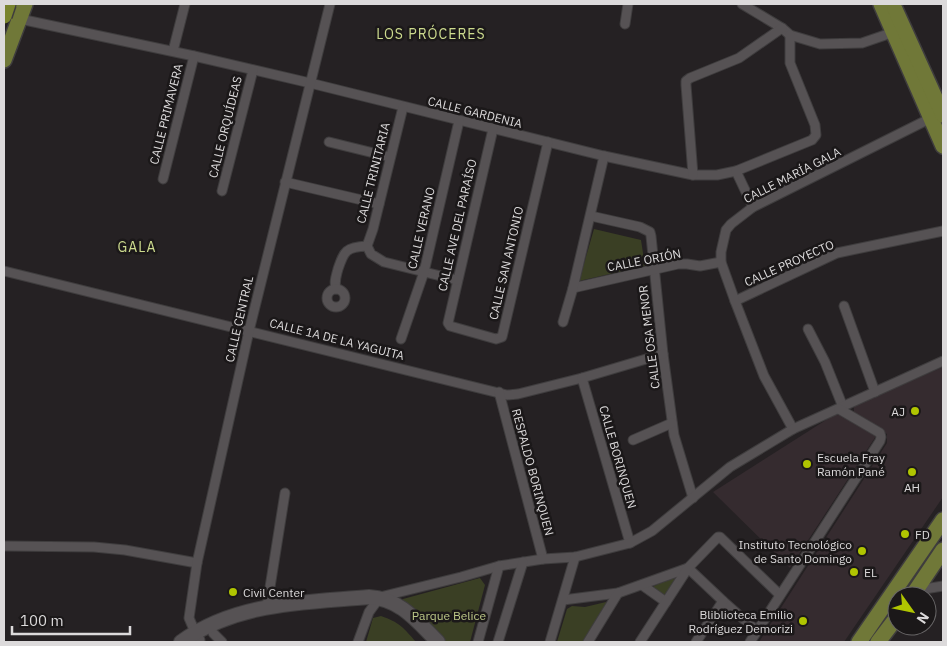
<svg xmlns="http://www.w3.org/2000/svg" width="947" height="646" font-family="'IBM Plex Sans',sans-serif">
	<rect width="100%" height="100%" fill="#252123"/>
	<!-- built -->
	<g fill="#352b2f">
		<polygon points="943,367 943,497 844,642 759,642 887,443 887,434 854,413 854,406"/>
		<polygon points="837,413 876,436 790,568 713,492"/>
	</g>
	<!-- green -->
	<g fill="#3a3f24">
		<polygon points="594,229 641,240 645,266 579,281"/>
		<polygon points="676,576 678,579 667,595 664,596 654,589 654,586"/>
		<polygon points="480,578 485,585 470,642 438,642 402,606 403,599"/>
		<polygon points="606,602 608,604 606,608 583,642 557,642 567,609 572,606 585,607"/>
		<path d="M381 616C399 622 404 628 416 642H366L373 618Z"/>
	</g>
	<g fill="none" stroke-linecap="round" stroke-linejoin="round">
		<!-- minor casing -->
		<g stroke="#3f3d3e" stroke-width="11">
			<g id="minor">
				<polyline points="742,4 782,28 790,35 820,44 862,43 894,32"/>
				<polyline points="20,19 194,56 310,83 604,156 693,175 717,175 736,171 812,140 816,135 815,125 790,63 790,35"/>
				<polyline points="625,24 628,4"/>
				<polyline points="173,51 185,4"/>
				<polyline points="493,129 448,323 450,326 496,339 502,337 548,142"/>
				<polyline points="329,142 390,157"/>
				<polyline points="736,171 753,207"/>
				<polyline points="693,175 686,85 686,81 690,78 739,58 782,28"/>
				<polyline points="163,179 194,56"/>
				<polyline points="285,182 379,204"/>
				<polyline points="222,191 253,70"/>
				<polyline points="591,216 640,227 650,232 651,236 663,354 674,435 693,498"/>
				<polyline points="367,246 373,229 403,107"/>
				<polyline points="4,271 507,395 518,394 582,378 663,354"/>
				<polyline points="573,288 678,264 687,264 700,266 721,262"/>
				<path d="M336 289C334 281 336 277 338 269 344 251 346 247 367 246L371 254 384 262 457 280"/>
				<circle cx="336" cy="298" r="9"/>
				<polyline points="735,301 837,253 943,231"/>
				<polyline points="844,306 875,392"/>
				<polyline points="563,322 573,288 604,156"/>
				<polyline points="808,329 825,362 843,407"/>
				<polyline points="401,339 424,272 459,121"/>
				<polyline points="582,378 630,543"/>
				<polyline points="499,392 543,559"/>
				<polyline points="793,429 764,376 735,301 721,262 721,252 726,230 731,224 753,207 931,118"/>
				<polyline points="633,440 672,423"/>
				<polyline points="4,546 94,547 125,550 197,563"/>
				<polyline points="688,568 723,601 757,631"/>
				<polyline points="642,585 666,602"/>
				<polyline points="893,594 943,586"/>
				<polyline points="563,600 618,593 688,568"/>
				<polyline points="267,606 285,493"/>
				<polyline points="213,633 222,642"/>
				<polyline points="200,640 195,632 189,618 197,563 249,331 330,4"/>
				<polyline points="358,642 369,612 380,597 461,577 499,566 543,559 575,557 630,543 652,531 730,467 793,429 943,361"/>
				<polyline points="478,642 499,566"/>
				<polyline points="498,642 523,562"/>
				<polyline points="550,642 575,557"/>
				<polyline points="588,642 618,593"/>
				<polyline points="640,642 688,568 718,537 720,537 780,595"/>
				<polyline points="696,642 723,601"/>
				<polyline points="750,642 880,441 881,437 880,433 839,409"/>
			</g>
		</g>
		<!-- secondary casing -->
		<g stroke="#3f3d3e" stroke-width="16">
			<path id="secondary" d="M181 642C237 602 303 603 369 597 401 599 417 621 438 642"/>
		</g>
		<!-- primary casing -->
		<g stroke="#3f3d3e" stroke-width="18">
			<g id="primary">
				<polyline points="881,4 943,146"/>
				<polyline points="895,9 943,115"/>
				<polyline points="4,60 25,4"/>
				<polyline points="912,596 943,550"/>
				<polyline points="859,642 943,520"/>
				<polyline points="878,642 897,617"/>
			</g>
		</g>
		<!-- minor -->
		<use href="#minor" stroke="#565254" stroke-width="9"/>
		<!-- secondary -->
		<use href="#secondary" stroke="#565254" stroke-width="14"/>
		<!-- primary -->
		<use href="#primary" stroke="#707838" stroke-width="15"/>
		<!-- trunk-bridge casing -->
		<g stroke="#3f3d3e" stroke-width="18" stroke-linecap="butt">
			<polyline id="trunk-bridge" points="4,16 8,4"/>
		</g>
		<!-- trunk-bridge -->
		<use href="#trunk-bridge" stroke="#79842e" stroke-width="15"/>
	</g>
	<!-- markers -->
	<g fill="#b0c501" stroke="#1b1819" stroke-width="2">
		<circle cx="915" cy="411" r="5"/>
		<circle cx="807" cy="464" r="5"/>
		<circle cx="912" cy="472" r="5"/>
		<circle cx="905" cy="534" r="5"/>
		<circle cx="862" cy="551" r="5"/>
		<circle cx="854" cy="572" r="5"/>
		<circle cx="233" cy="592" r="5"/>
		<circle cx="803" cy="621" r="5"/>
	</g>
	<g text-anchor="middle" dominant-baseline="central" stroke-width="5" stroke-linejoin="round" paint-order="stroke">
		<!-- street labels -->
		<g font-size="12" fill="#dcdadb" stroke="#1b1819">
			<text transform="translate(475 112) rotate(14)">CALLE GARDENIA</text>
			<text transform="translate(166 114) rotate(-76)">CALLE PRIMAVERA</text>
			<text transform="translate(225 127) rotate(-76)">CALLE ORQUÍDEAS</text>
			<text transform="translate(373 173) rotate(-76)">CALLE TRINITARIA</text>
			<text transform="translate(792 175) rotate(-27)">CALLE MARÍA GALA</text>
			<text transform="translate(457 225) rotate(-77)">CALLE AVE DEL PARAÍSO</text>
			<text transform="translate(421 228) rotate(-77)">CALLE VERANO</text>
			<text transform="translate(644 260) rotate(-11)">CALLE ORIÓN</text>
			<text transform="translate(506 263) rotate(-77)">CALLE SAN ANTONIO</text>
			<text transform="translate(789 263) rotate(-24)">CALLE PROYECTO</text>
			<text transform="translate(239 319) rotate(-77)">CALLE CENTRAL</text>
			<text transform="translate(649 337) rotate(-97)">CALLE OSA MENOR</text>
			<text transform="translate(337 339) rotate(14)">CALLE 1A DE LA YAGUITA</text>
			<text transform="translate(618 457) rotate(74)">CALLE BORINQUEN</text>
			<text transform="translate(533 472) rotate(75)">RESPALDO BORINQUEN</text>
		</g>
		<!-- poi labels -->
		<g font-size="12" fill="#dcdadb" stroke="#1b1819" text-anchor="start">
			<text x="905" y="411" text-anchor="end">AJ</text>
			<text x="817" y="457">Escuela Fray<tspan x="817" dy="14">Ramón Pané</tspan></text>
			<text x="912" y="487" text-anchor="middle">AH</text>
			<text x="915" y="534">FD</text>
			<text x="852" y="544" text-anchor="end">Instituto Tecnológico<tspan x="852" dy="14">de Santo Domingo</tspan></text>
			<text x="864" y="572">EL</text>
			<text x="243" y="592">Civil Center</text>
			<text x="793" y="614" text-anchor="end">Bliblioteca Emilio<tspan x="793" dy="14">Rodríguez Demorizi</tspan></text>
		</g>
		<!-- park labels -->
		<g font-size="12" fill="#bdc988" stroke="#1b1819">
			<text x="449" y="615">Parque Belice</text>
		</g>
		<!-- neighbourhood labels -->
		<g font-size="14" letter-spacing="1" fill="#cddb8e" stroke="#1b1819">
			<text x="431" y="34">LOS PRÓCERES</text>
			<text x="137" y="247">GALA</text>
		</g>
	</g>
	<!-- border -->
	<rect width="947" height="646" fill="none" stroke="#dcdadb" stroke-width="10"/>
	<!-- north arrow -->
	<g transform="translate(912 611) rotate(123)"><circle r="24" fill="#1b1819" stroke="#686667"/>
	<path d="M0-4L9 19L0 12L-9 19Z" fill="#b0c501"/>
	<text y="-8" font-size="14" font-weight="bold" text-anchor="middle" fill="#dcdadb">N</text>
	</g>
	<!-- scale -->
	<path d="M12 626v8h118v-8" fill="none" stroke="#dcdadb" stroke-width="2.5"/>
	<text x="20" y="626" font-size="15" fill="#dcdadb" stroke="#1b1819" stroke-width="4" paint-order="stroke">100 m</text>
</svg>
